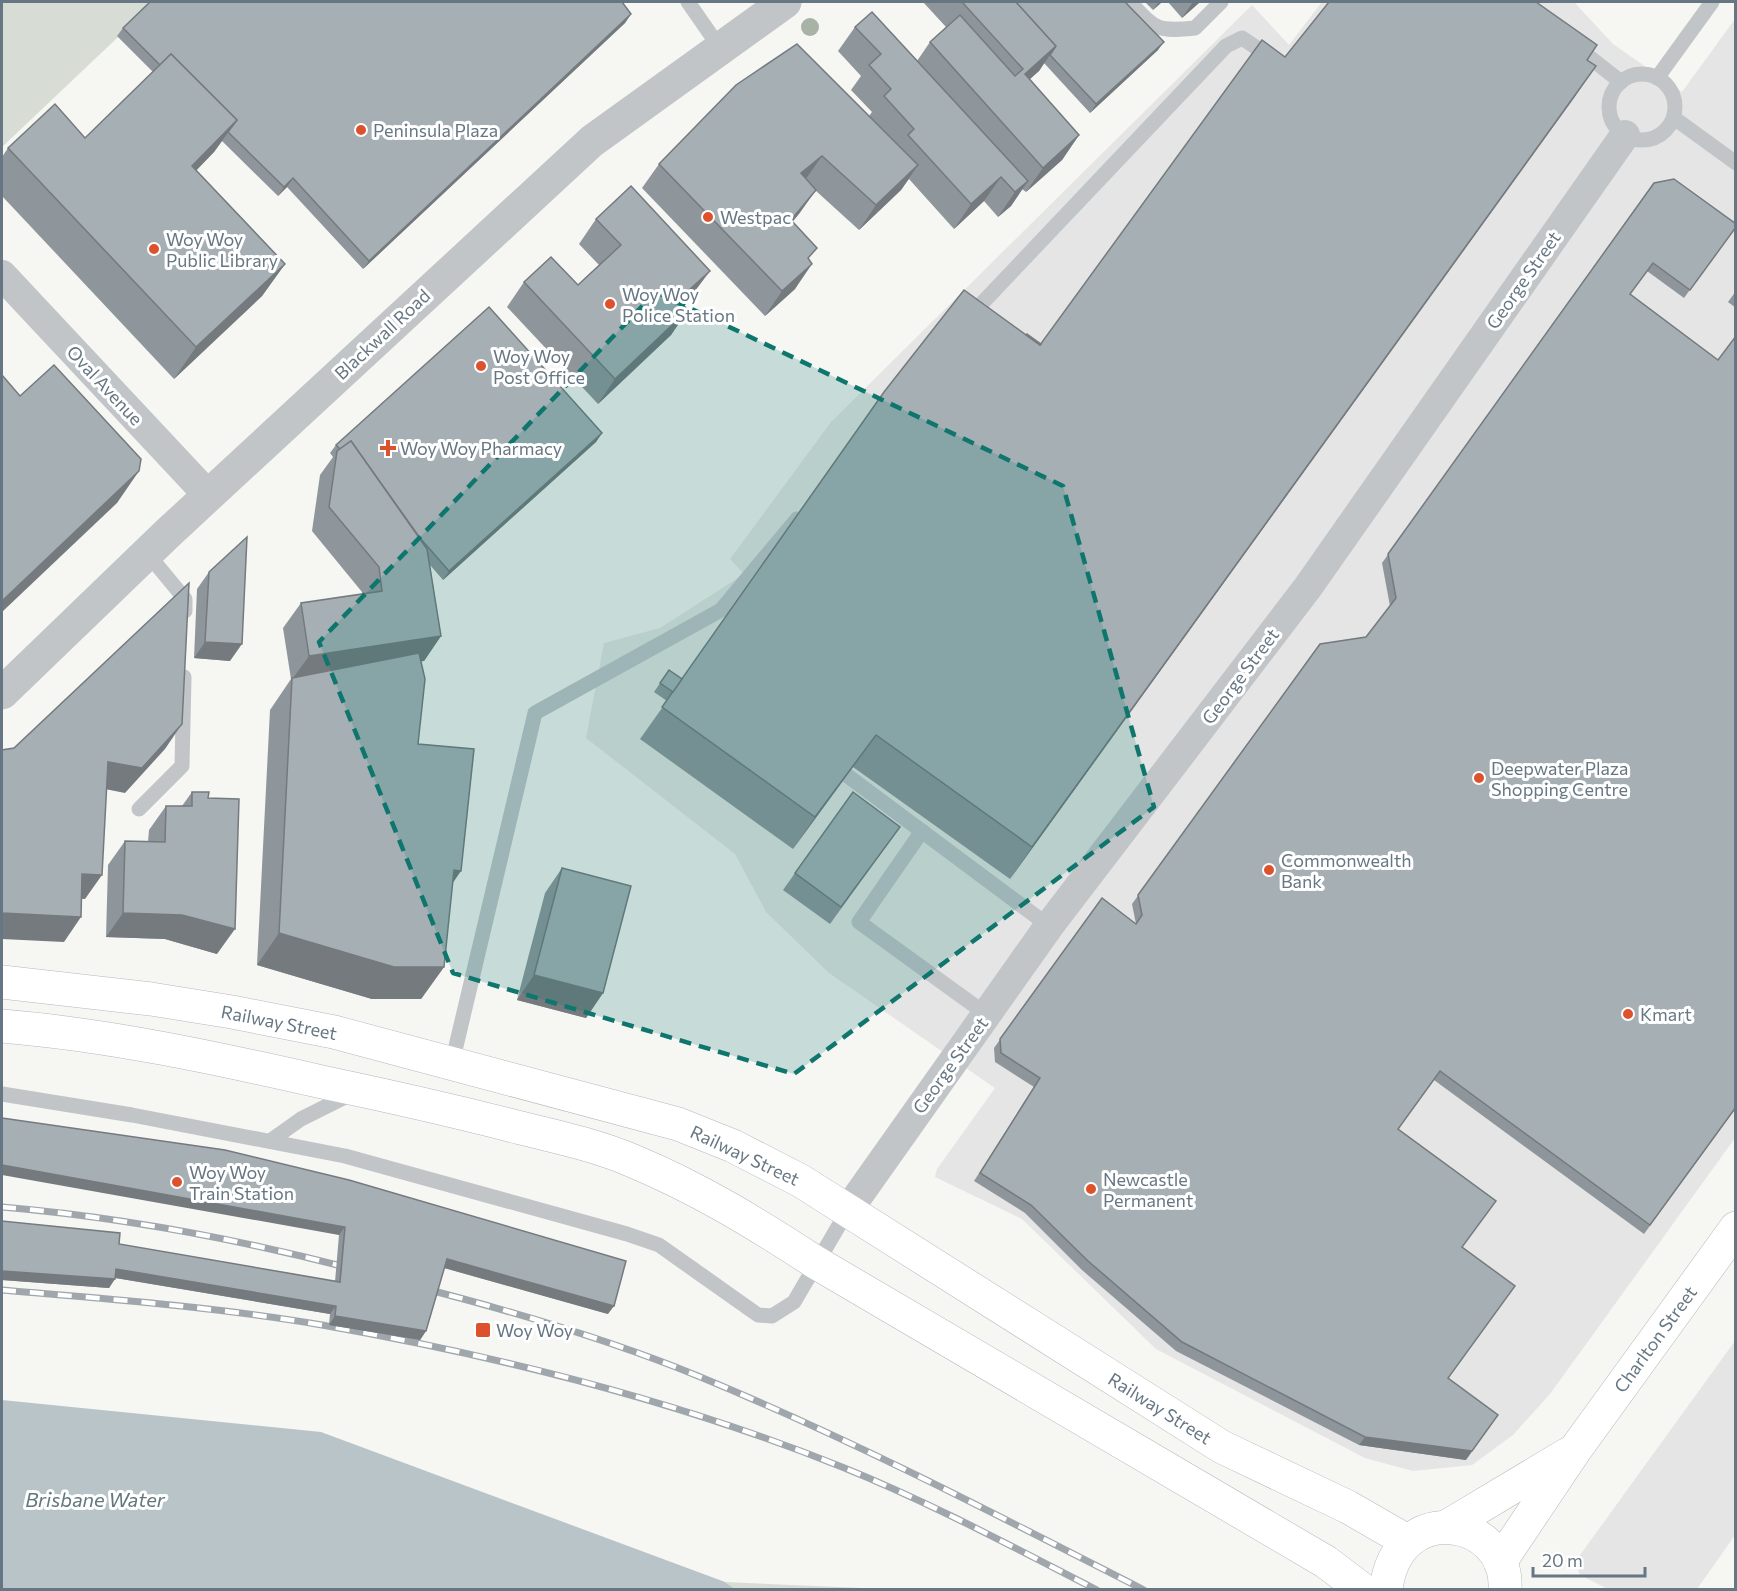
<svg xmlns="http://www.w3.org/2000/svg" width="1737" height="1591" font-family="Commissioner,sans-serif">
	<rect width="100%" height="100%" fill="#f6f6f3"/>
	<!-- built -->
	<g fill="#e4e5e4">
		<polygon points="1322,2 1574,2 1613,44 1682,92 1735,19 1735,1138 1550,1394 1513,1435 1472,1465 1413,1471 1365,1458 1156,1349 1022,1219 935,1177 937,1169 995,1088 829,973 766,912 735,854 586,738 604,643 660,628 744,574 730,559 831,422 1252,5 1289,45"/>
		<polygon points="1735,1341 1735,1535 1697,1589 1608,1589 1580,1575 1575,1562"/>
	</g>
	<!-- green -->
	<g fill="#d7ddd4">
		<polygon points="2,2 155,2 2,147"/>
		<polygon points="725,1582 861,1588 868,1589 735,1589"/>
	</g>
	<!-- water -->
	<polygon fill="#b8c4c8" points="2,1400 321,1432 725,1582 735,1589 2,1589"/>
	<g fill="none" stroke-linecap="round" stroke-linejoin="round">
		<!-- secondary casing -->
		<g stroke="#b4b9bd" stroke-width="34">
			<g id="secondary">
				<polyline points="2,982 151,999 232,1012 334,1032 678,1124 733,1146 801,1181 1222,1447 1348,1507 1407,1541"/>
				<path d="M2 1026C110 1035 216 1058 322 1082 389 1096 455 1111 521 1128 558 1137 598 1146 633 1161 698 1188 757 1224 815 1262L1326 1562 1363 1590"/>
				<polyline points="1446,1527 1568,1454"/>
				<polyline points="1500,1562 1575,1450 1736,1228"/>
				<path d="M1386 1590C1396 1497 1510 1517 1505 1590"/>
			</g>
		</g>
		<!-- service -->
		<g stroke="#c1c5c8" stroke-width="15">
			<polyline points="688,2 720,48"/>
			<path d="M1130 2C1155 29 1156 32 1195 28L1221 2"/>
			<polyline points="1574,45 1621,82"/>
			<circle cx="1642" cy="107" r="33"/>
			<polyline points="1657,78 1712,2"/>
			<polyline points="1674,118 1736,163"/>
			<polyline points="968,318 1226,46 1242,38 1272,58"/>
			<polyline points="147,553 185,599 185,611"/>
			<polyline points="833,765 1049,926"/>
			<polyline points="139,809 182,766 184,677"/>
			<polyline points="922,831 859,922 986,1014"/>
			<polyline points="452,1063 535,713 721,610 797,519"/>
			<polyline points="2,1094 132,1115 345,1156 627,1234 659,1245 758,1315 772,1316 794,1302 848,1210"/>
			<polyline points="270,1141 301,1119 353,1093"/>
		</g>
		<!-- minor -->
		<g stroke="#c1c5c8" stroke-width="30">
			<polyline points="2,275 209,496"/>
			<polyline points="848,1210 1049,926 1308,587 1625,135"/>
		</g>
		<!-- tertiary -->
		<polyline stroke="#c1c5c8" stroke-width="33" points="2,693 168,533 592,141 785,2"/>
		<!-- secondary -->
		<use href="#secondary" stroke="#fff" stroke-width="33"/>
		<!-- rail casing -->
		<g stroke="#a0a7ac" stroke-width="7">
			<g id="rail">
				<path d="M2 1207C120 1217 238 1239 353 1269"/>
				<path d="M422 1288C515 1312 610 1340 698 1376 851 1439 997 1515 1144 1590"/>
				<path d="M2 1290C108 1299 216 1307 322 1325 499 1356 675 1400 842 1467 929 1502 1013 1547 1097 1590"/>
			</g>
		</g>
		<!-- rail -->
		<use href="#rail" stroke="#fff" stroke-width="4.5" stroke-dasharray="14" stroke-linecap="butt"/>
	</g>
	<!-- trees -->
	<circle fill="#a8b2a5" cx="810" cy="27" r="9"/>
	<!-- wall -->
	<g fill="#8f969b">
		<polygon points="923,2 1125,2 1158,50 1090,113 1044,63 1039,71 1029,79 1079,135 1062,160 1026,192 1022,189 1011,206 998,217 984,201 954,229 909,179 901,190 859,230 815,190 792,222 809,260 795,289 765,316 642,188 659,164 869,116 872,112 851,90 861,76 838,51 855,27 917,61 930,42 946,27"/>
		<polygon points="1145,2 1162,2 1153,10"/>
		<polygon points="1168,2 1200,2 1182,18"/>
		<polygon points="631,14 625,23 363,269 287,187 278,196 222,141 214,152 196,170 285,264 262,296 174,379 2,196 2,157 8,148 85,138 153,72 117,36 123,28"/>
		<polygon points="1285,57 1587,60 1596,66 1010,879 853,767 793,849 640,739 667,701 654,692 669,670 682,679 1040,345"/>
		<polygon points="1654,183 1736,227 1684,298 1647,271 1630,294 1736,1108 1644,1234 1434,1080 1398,1129 1462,1247 1448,1378 1466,1460 1359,1445 1176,1351 1082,1270 1025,1213 974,1181 1034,1087 995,1062 994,1048 1102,898 1136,924 1132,904 1320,644 1366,637 1390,606 1382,563"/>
		<polygon points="596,219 692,295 683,304 688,310 671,335 598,404 507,307 524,282 578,285 599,265 579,244"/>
		<polygon points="1736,291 1736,308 1728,302"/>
		<polygon points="602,433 596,442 443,580 430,565 441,636 424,661 421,661 418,744 452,884 444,967 421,999 372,999 257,965 270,710 291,679 283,628 301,603 362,594 362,592 312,531 320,475 333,457 330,453 336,445"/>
		<polygon points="209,572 230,661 194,658 197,589"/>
		<polygon points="192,792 208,798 217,954 165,939 106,937 108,865 125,841 148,842 149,830 166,806 182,806"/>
		<polygon points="900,827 830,924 783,890 795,873"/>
		<polygon points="562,868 603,993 586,1018 517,1000 545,893"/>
		<polygon points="225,1150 608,1314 444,1268 426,1331 420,1340 329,1325 330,1314 115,1278 109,1288 2,1280 2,1221 119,1244 335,1282 339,1235"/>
	</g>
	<!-- shaded-wall -->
	<g fill="#747a7e">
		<polygon points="1159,2 1162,2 1153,10"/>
		<polygon points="1193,2 1200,2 1182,18"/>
		<polygon points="631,14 625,23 363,269 369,261"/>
		<polygon points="1164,42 1158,50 1090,113 1096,104"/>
		<polygon points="1056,46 1039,71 1008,99 1025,74"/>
		<polygon points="1596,66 1574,98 1010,879 1032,847"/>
		<polygon points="237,120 214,152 170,198 192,166"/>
		<polygon points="1079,135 1062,160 1026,192 1043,168"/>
		<polygon points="822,156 805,180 801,173"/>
		<polygon points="918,165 901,190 859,230 876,205"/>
		<polygon points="1001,177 984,201 954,229 971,204"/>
		<polygon points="293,178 287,187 278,196 284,187"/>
		<polygon points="1028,181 1011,206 998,217 1015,192"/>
		<polygon points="816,190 799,214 773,245 791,220"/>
		<polygon points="285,264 262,296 174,379 196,347"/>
		<polygon points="812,264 795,289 765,316 782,291"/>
		<polygon points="710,271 692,295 661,325 678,300"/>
		<polygon points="688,310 671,335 598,404 615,379"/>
		<polygon points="602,433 596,442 443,580 449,571"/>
		<polygon points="139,471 117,503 2,612 2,601"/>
		<polygon points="441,636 424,661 291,681 309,656"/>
		<polygon points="205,642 242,644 230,661 194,658"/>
		<polygon points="182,724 165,749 125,793 90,786 108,762"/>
		<polygon points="876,735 853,767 793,849 815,817"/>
		<polygon points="454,870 461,871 439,903"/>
		<polygon points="82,874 102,875 85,899 65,898"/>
		<polygon points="2,913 81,917 64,942 2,939"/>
		<polygon points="123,913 182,915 235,929 217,954 165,939 106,937"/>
		<polygon points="279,933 444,967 421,999 372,999 257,965"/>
		<polygon points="534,975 603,993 586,1018 517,1000"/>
		<polygon points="2,1165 345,1227 339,1235 2,1175"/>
		<polygon points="447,1259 614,1306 608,1314 441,1267"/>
		<polygon points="116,1269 336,1306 330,1314 110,1277"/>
		<polygon points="2,1271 115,1279 109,1288 2,1280"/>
		<polygon points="335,1316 426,1331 420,1340 329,1325"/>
		<polygon points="1498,1415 1466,1460 1359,1445 1365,1437"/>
	</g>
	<!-- building -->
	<g fill="#a6afb4" stroke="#747a7e" stroke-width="1.5">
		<polygon points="150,2 622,2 631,14 369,261 293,178 284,187 228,132 237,120 171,54 160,65 123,28"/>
		<polygon points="962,2 1016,2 1056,46 1025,74 1079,135 1043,168 930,42 960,15 1015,76 1023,69"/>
		<polygon points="1016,2 1125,2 1164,42 1096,104 1050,55 1056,46"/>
		<polygon points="1329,2 1536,2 1597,45 1587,60 1596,66 1032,847 876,735 815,817 662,707 884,392 964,290 1040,345 1262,40 1285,57"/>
		<polygon points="872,12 1028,181 1015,192 1001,177 971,204 908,135 914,129 884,96 891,89 869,65 881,54 855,27"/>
		<polygon points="797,44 918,165 876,205 822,156 801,173 816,190 791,220 817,248 808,258 812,264 782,291 659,164 736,85"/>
		<polygon points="171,54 237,120 192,166 285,264 196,347 8,148 55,104 85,138"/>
		<polygon points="1674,179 1736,224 1736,227 1690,290 1653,263 1630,294 1718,360 1736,336 1736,1107 1650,1225 1440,1071 1398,1129 1496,1201 1462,1247 1515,1286 1448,1378 1498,1415 1472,1451 1365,1437 1182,1342 1088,1261 1031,1205 980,1173 1040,1078 1001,1053 1000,1039 1102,898 1136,924 1142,915 1138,895 1320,644 1366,637 1396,598 1388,554 1654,183"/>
		<polygon points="631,186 710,271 678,300 688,310 615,379 524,282 551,257 578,285 621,245 596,219"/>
		<polygon points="489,307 602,433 449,571 420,538 351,441 340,449 336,445"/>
		<polygon points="1027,334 1041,344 1040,345 1026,335"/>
		<polygon points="54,365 141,459 139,471 2,601 2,375 20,396"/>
		<polygon points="351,441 427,549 441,636 309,656 301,603 382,591 379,567 329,507 337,451"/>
		<polygon points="247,537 242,644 205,642 209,572"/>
		<polygon points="189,583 182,724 142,768 108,762 102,875 82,874 81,917 2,913 2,750 14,748"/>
		<polygon points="419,653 425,679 418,744 474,749 461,871 454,870 444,967 394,967 279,933 292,678"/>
		<polygon points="669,670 682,679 673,692 660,683"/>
		<polygon points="192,792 209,792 208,798 239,799 235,929 182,915 123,913 125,841 165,842 166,806 192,806"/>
		<polygon points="853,792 900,827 841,907 795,873"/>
		<polygon points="562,868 631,886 603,993 534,975"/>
		<polygon points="2,1118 225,1150 349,1180 626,1261 614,1306 447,1259 426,1331 335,1316 336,1306 116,1269 115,1279 2,1271 2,1221 120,1233 119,1244 340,1282 345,1227 2,1165"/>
	</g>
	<!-- marked area -->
	<path fill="#0f766e" fill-opacity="0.2" stroke="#0f766e" stroke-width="4.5" stroke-dasharray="12 8" stroke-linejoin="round" d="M656 292 1063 486 1154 807 794 1074 453 973 319 642Z"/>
	<!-- markers -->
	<g fill="#dd522c" stroke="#fff" stroke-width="2">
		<circle cx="361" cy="130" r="6"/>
		<circle cx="708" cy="217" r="6"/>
		<circle cx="154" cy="249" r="6"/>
		<circle cx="610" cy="304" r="6"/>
		<circle cx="481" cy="366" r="6"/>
		<path d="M385 439h6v6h6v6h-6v6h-6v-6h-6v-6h6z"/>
		<circle cx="1479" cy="778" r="6"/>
		<circle cx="1269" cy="870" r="6"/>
		<circle cx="1628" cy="1014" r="6"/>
		<circle cx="177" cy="1182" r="6"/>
		<circle cx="1091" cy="1189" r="6"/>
		<rect x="475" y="1322" width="16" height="16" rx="3"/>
	</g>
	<g text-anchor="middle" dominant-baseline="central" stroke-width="6" stroke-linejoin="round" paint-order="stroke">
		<!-- poi labels -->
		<g font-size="18" fill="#667783" stroke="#fff" text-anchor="start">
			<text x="373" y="130">Peninsula Plaza</text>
			<text x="720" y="217">Westpac</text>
			<text x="166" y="239">Woy Woy<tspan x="166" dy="21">Public Library</tspan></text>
			<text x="622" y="294">Woy Woy<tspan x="622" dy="21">Police Station</tspan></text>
			<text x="493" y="356">Woy Woy<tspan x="493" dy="21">Post Office</tspan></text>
			<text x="400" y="448">Woy Woy Pharmacy</text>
			<text x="1491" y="768">Deepwater Plaza<tspan x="1491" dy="21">Shopping Centre</tspan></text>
			<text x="1281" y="860">Commonwealth<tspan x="1281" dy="21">Bank</tspan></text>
			<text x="1640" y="1014">Kmart</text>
			<text x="189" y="1172">Woy Woy<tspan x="189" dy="21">Train Station</tspan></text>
			<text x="1103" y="1179">Newcastle<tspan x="1103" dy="21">Permanent</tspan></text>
			<text x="496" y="1330">Woy Woy</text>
		</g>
		<!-- street labels -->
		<g font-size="18" fill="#667783" stroke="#fff">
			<text transform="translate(1523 280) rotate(-55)">George Street</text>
			<text transform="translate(382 334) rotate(-43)">Blackwall Road</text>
			<text transform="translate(105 385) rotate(47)">Oval Avenue</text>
			<text transform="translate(1240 676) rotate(-53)">George Street</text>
			<text transform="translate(279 1022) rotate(11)">Railway Street</text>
			<text transform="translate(950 1065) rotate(-54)">George Street</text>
			<text transform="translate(745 1155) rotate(25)">Railway Street</text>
			<text transform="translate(1655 1339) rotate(-54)">Charlton Street</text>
			<text transform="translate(1160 1408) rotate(32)">Railway Street</text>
		</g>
		<!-- water labels -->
		<g font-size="20" font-style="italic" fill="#62787f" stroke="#fff">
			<text x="95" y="1499">Brisbane Water</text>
		</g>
	</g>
	<!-- border -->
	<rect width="1737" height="1591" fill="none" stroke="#667783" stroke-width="6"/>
	<!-- scale -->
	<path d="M1533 1567v9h112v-9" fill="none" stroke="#667783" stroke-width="3"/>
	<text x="1542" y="1567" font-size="18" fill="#667783" stroke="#ffffff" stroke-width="4.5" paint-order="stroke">20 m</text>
</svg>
